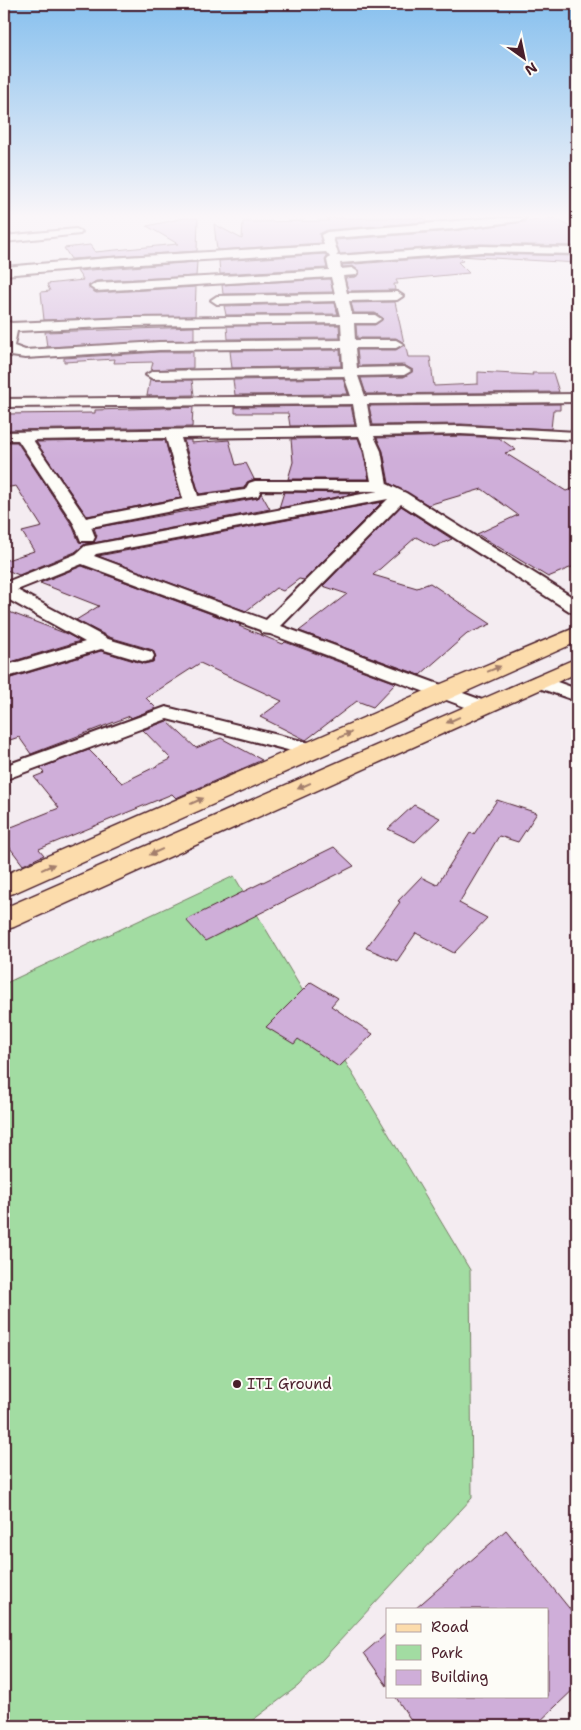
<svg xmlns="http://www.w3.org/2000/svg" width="581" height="1730" font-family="'Shantell Sans',sans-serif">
	<rect width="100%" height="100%" fill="#f4ecf1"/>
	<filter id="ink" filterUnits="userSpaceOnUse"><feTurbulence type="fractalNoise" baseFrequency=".02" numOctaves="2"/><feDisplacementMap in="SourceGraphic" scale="10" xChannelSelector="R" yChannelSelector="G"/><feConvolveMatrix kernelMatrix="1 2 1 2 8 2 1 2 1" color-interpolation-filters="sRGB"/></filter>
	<g filter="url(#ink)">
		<!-- green -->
		<polygon fill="#a2dca2" stroke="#767e66" points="234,876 470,1270 472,1498 298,1686 245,1726 4,1726 4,984"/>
		<!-- building -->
		<g fill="#cfaed9" stroke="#4a1f2b">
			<polygon points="184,218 198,218 197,251 71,259 64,248 90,245 95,252 178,244 147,226"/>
			<polygon points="327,218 424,218 426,222 327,230 319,234 322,243 217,250 214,224 242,239 243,222 329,221"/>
			<polygon points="555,218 577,231 577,246 481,244 340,254 335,240 453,231"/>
			<polygon points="325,254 327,257 325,260 327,268 220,274 219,261"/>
			<polygon points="481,254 577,256 577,263 459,256"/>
			<polygon points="458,256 463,261 458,262 469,273 396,280 398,284 394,284 395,290 348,291 345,278 356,277 360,272 353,266 343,267 342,265"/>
			<polygon points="197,262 196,276 96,281 88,286 96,293 196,287 195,316 44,320 41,292 50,291 47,284 83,280 77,271"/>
			<polygon points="330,279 333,292 223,294 222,285"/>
			<polygon points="395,302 404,343 396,338 357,338 356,325 375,325 383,318 375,313 354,313 351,303"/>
			<polygon points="335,303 338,314 226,315 224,306"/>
			<polygon points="339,325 340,338 228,339 227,326"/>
			<polygon points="194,327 194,340 47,347 45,332"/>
			<polygon points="405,344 408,357 430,357 434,386 478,384 478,372 533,375 532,373 553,373 559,392 366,394 361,378 404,377 413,370 404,365 359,366 357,350 396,350"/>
			<polygon points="340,350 341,366 232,368 230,351"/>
			<polygon points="159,352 193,352 193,368 151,370 153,362 114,363 115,359 64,362 64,358"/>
			<polygon points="343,378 348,394 235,395 233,380"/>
			<polygon points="150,379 192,380 194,395 147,396"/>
			<polygon points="560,404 560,410 553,410 551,429 461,424 373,425 369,406"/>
			<polygon points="351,406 355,425 290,426 288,413 235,413 235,407"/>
			<polygon points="193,407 192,427 4,430 4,414 95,413 95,410"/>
			<polygon points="461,436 499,438 516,450 505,453 566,491 577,487 577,565 548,577 477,534 518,515 482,489 428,505 389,483 383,451 377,438"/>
			<polygon points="358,438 363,452 369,479 288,479 293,462 291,439"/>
			<polygon points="165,440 181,498 87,516 36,442"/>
			<polygon points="184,440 191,440 191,443 229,440 236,465 246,463 254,479 247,482 244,488 199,494"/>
			<polygon points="4,442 17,442 72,525 79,542 92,543 85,544 75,552 19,575 4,569 4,561 34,551 22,532 42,527 16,486 4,488"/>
			<polygon points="284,492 359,493 279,508"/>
			<polygon points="261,493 270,509 93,543 97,536 94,528 258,498"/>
			<polygon points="382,502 304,580 299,579 283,591 276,588 246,611 98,556"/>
			<polygon points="401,506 452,539 434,547 416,537 373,575 417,588 430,583 491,624 467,634 420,675 299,631 347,594 323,586"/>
			<polygon points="82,566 241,625 239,626 283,644 285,642 396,683 373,707 357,701 306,740 260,717 282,701 200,663 146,698 156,708 131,718 130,716 31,754 19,737 4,742 4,680 101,651 144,664 153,662 156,657 153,650 109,637 76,620 99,606 40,583"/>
			<polygon points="4,610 67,634 80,641 4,664"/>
			<polygon points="167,721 196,748 221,738 262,760 176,798 172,794 39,849 44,855 23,865 4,840 4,830 59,808 34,777 44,773 40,768 89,750 122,783 171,759 143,730"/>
			<polygon points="497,800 537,813 518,842 499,836 459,903 487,918 454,953 416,933 397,961 366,948 400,902 398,901 421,877 437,885 470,833 474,834"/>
			<polygon points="414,805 440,818 415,842 388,829"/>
			<polygon points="334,847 354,866 205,941 186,920"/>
			<polygon points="311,982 338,998 331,1006 373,1034 339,1067 298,1039 294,1044 266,1027"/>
			<polygon points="506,1530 577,1618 577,1686 535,1726 415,1726 395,1696 547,1696 547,1609 415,1609"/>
			<polygon points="387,1633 387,1686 364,1653"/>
		</g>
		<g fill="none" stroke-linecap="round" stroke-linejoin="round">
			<!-- minor casing -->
			<g stroke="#4a1f2b" stroke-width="4">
				<g id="minor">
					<path d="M492 218H526L520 221 453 229 333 238 338 254 336 256 481 246 577 248V254L481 252 340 263 341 269 352 268 358 272 356 275 343 276 347 293 397 292 403 296 397 300 349 301 352 315H375L381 319 375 323H354L355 340H396L403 344 396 348H355L357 368 404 367 411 371 404 375 358 376 365 396 577 394V402L367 404 371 427 461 426 577 432V440L461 434 374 436 381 451 387 484 406 493 577 600V613L571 612 401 504 281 626 490 703 493 707 490 711 483 713 476 711 270 634 262 633 260 630 82 564 17 590 108 639 152 652 154 656 152 660 145 662 101 649 4 678V666L85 642 4 597V583L76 554 85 546 91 545 378 491 261 490 258 496 192 507 91 527 95 537 93 541H81L74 524 18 440H4V432L357 427 353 404 4 407V399L351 396 344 376 153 379 146 375 153 371 343 368 342 348 159 350 25 358 11 356 4 352V321L12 323 129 318 340 316 336 301 217 304 211 300 217 296 335 294 331 277 96 291 90 287 96 283 329 270 327 260 330 257 326 252 109 266 4 275V267L109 258 324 245 321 235 327 232ZM341 323 342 340 159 342 25 350 14 346 17 331 129 326ZM359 436 365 451 371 481H255L249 483 245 490 198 496 181 438ZM166 438 183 499 86 518 33 440ZM388 499 266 620 94 556 96 554Z"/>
					<polygon points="76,229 82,232 80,234 4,242 4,236"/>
					<polygon points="540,676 577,689 577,701 533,686 530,682 533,678"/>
					<polygon points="166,707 318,745 321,750 318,755 311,756 167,719 4,780 4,766"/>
				</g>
			</g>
			<!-- primary casing -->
			<g stroke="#4a1f2b" stroke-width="3">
				<g id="primary">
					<polygon points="577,627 577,642 14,893 4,896 4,875 434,687"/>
					<polygon points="577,658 577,673 14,927 4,930 4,908"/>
				</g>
			</g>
			<!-- minor -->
			<use href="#minor" fill="#fdfcf7" fill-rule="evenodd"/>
			<!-- primary -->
			<use href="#primary" fill="#fcdcac" fill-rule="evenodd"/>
		</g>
		<!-- one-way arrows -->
		<defs><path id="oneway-solid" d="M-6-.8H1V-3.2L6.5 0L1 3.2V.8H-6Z" transform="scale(1.25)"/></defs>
		<g fill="#a37e6c">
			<use href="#oneway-solid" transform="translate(494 669) rotate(-23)"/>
			<use href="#oneway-solid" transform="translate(453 720) rotate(156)"/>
			<use href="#oneway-solid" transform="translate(345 735) rotate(-24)"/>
			<use href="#oneway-solid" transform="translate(304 786) rotate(156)"/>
			<use href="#oneway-solid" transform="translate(197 801) rotate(-24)"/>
			<use href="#oneway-solid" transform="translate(156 852) rotate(156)"/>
			<use href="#oneway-solid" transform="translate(48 867) rotate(-24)"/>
		</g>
	</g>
	<!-- sky -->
	<linearGradient id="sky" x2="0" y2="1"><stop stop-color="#87c0ee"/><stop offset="0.47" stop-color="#faf6f9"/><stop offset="1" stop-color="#faf6f9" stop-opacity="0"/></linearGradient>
	<rect width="581" height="460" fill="url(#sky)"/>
	<!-- markers -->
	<circle fill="#4a1f2b" stroke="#fdfcf7" stroke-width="2" cx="237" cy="1384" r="5"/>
	<g text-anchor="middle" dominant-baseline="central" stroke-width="4" stroke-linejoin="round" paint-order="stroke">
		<!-- near-poi labels -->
		<g font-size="15" fill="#4a1f2b" stroke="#fdfcf7" text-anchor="start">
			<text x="247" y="1384">ITI Ground</text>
		</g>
	</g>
	<!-- margin -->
	<rect width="581" height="1730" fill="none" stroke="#fdfcf7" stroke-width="20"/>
	<rect x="10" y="10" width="561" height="1710" fill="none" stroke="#4a1f2b" stroke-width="2" filter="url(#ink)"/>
	<!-- legend -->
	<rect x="386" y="1608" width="162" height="90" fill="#fdfcf7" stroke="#b5a4a5"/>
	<rect x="396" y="1624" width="25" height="8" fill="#fcdcac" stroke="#b5a4a5"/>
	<text x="431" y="1632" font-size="15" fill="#4a1f2b">Road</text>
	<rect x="396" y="1645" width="25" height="15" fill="#a2dca2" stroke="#b5a4a5"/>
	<text x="431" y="1658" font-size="15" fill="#4a1f2b">Park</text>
	<rect x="396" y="1670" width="25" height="15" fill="#cfaed9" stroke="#b5a4a5"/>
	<text x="431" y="1682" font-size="15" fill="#4a1f2b">Building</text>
	<!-- north arrow -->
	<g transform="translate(524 58) rotate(147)" stroke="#fdfcf7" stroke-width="4" paint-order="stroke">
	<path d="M0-4L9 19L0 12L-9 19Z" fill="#4a1f2b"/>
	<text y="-8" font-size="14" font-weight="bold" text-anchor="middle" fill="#4a1f2b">N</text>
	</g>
</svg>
